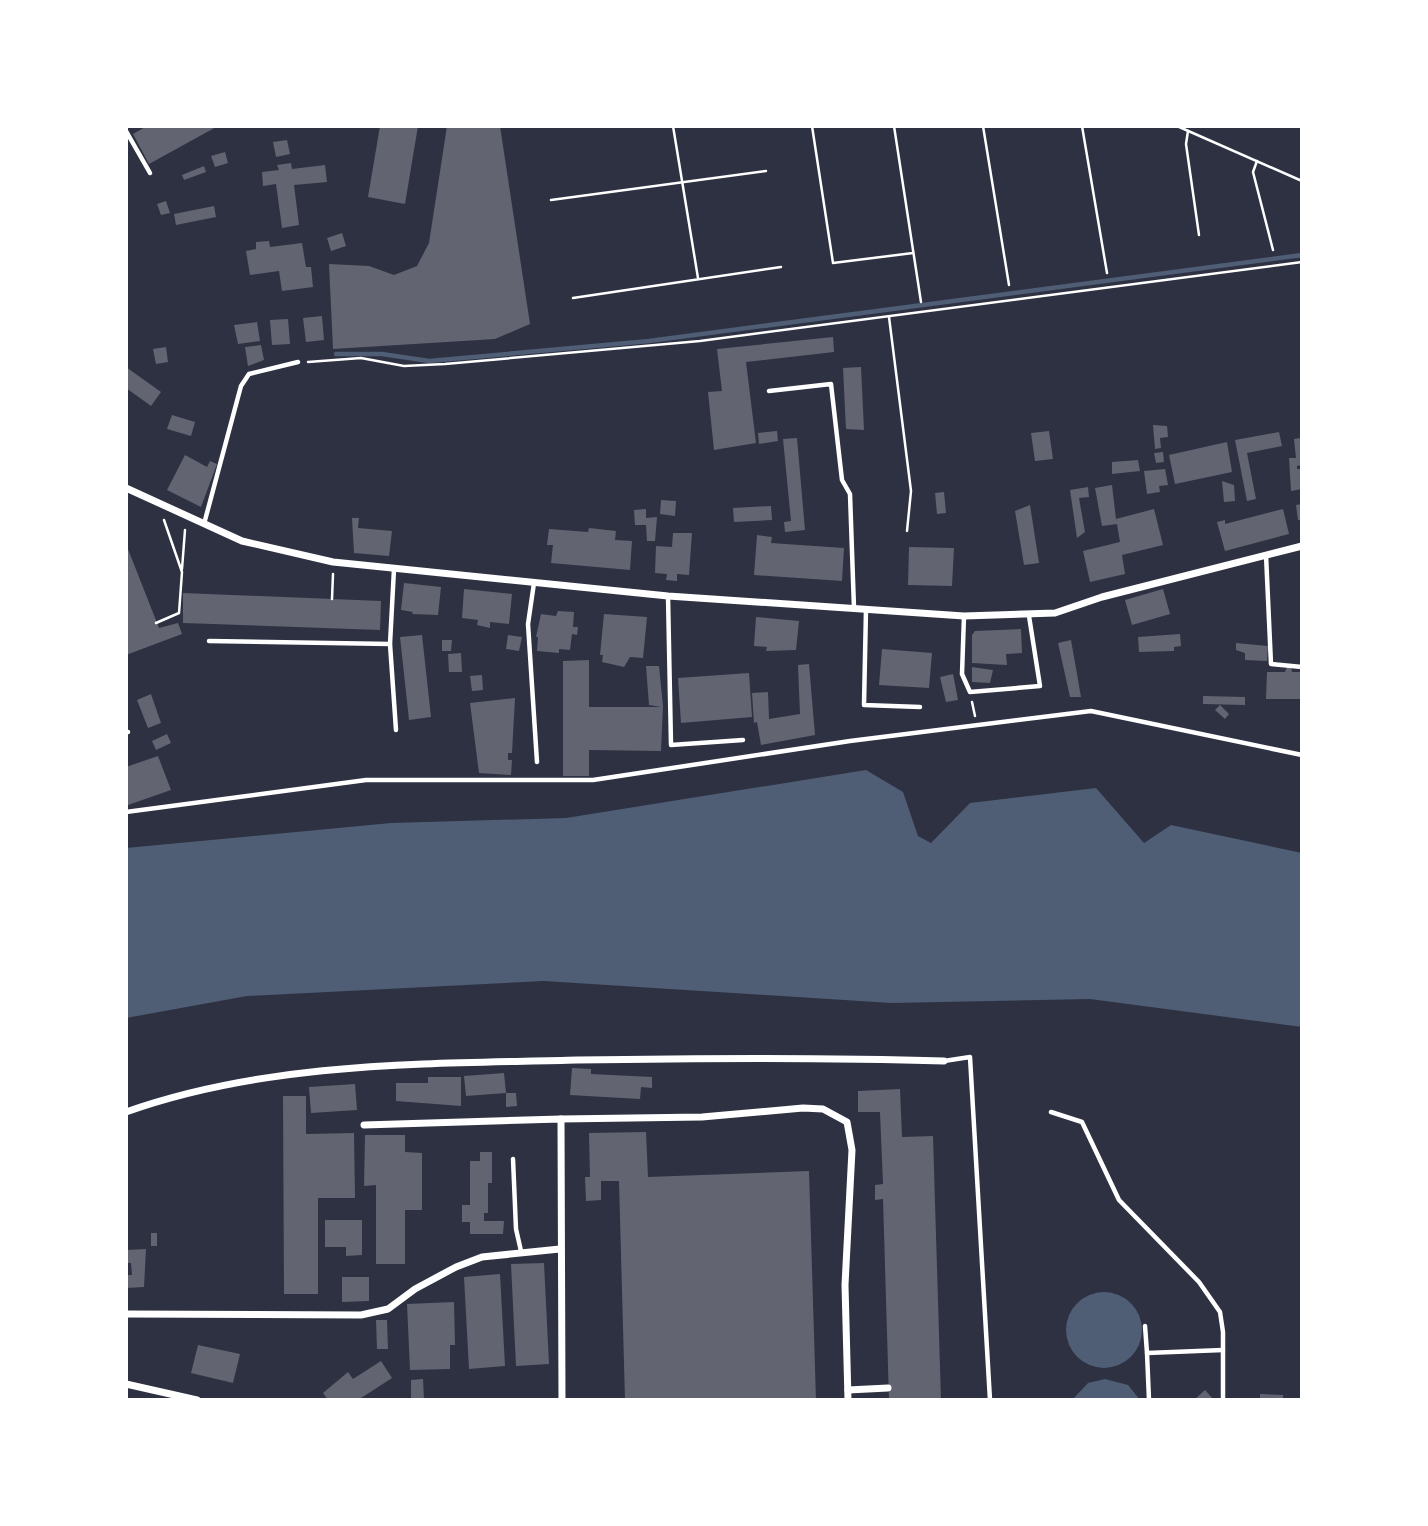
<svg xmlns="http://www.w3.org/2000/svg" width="1428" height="1526" font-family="'Titillium Web',sans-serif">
	<rect width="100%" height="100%" fill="#2d3142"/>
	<!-- water -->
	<g fill="#4f5d75">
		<polygon points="866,770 903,792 918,836 931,843 970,803 1096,788 1144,843 1171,825 1302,853 1302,1027 1090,999 891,1003 544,981 247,996 126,1018 126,848 391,823 566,818"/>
		<circle cx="1104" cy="1330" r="38"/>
		<polygon points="1105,1379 1128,1385 1140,1400 1072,1400 1088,1383"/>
	</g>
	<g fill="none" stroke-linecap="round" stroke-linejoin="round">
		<!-- stream -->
		<polyline stroke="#4f5d75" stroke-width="4.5" points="336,354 382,354 429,361 649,341 1302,255"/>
	</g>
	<!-- building -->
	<g fill="#626471">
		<polygon points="147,126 218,126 149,164 133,134"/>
		<polygon points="380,126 418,126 405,204 368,197"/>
		<polygon points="447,126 500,126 530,324 495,339 333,349 329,264 369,266 394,275 417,266 429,243"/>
		<polygon points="287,140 290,154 276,157 273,142"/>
		<polygon points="225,152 228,163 215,167 211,156"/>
		<polygon points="291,163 292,169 325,165 327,182 294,185 299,225 282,228 276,184 263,186 262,172 279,170 277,165"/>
		<polygon points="204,166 206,172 184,180 182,175"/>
		<polygon points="166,201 170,213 161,215 157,204"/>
		<polygon points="214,206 216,217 176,225 174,214"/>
		<polygon points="342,233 346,246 331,251 327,238"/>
		<polygon points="269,241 270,247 302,243 306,267 311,267 313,287 282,291 279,271 250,275 246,251 256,249 256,242"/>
		<polygon points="322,316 324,340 306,342 303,318"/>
		<polygon points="288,319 290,344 272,345 270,320"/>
		<polygon points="257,322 260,341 238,344 234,325"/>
		<polygon points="833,337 834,352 746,362 756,443 714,450 708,392 722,391 717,349"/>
		<polygon points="261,345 264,360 248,366 245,347"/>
		<polygon points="166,347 168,362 156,364 153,349"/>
		<polygon points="126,367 161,392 151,406 126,388"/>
		<polygon points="861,367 864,430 846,429 843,368"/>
		<polygon points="172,415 195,422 191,436 167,429"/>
		<polygon points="1153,425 1167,426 1168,437 1160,438 1161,448 1155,449"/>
		<polygon points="777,431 778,441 759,444 758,433"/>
		<polygon points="1049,431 1053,459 1035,461 1031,433"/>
		<polygon points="1279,432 1282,446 1247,453 1256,499 1247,501 1235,440"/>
		<polygon points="797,438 805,530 785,532 784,522 791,521 783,439"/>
		<polygon points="1300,438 1302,465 1297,466 1297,469 1302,469 1302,489 1291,491 1289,458 1296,458 1294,439"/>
		<polygon points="1227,442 1232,472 1175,484 1169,455"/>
		<polygon points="1163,452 1164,462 1156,463 1154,453"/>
		<polygon points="185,455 207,467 210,461 217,464 201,507 167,490"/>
		<polygon points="1138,460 1140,471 1112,474 1112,462"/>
		<polygon points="1165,469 1168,485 1159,486 1160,492 1147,494 1144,471"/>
		<polygon points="1222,481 1234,485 1235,501 1224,502"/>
		<polygon points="1112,485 1116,519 1154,509 1163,545 1122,555 1125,574 1090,582 1083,551 1120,542 1117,524 1102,526 1095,488"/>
		<polygon points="1088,487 1089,497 1079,498 1085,532 1077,538 1070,490"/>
		<polygon points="944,492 946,513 937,514 935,493"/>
		<polygon points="661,500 676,501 675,516 660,514"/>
		<polygon points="1302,504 1302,520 1298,520 1296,505"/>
		<polygon points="1030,505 1039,563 1024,565 1015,511"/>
		<polygon points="771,506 772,520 734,522 733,508"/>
		<polygon points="646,509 646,518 657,517 655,541 647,541 646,525 635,525 634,510"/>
		<polygon points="1283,509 1289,534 1225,551 1217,522 1225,520 1225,524"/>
		<polygon points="352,518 359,518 358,528 392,531 389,556 354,553"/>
		<polygon points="589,528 616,531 615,540 632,541 630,570 551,563 553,545 547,545 549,529 588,532"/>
		<polygon points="673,533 692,533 689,575 677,574 677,581 666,580 667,574 655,573 656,546 672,547"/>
		<polygon points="757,535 772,537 771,543 844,548 842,581 754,575"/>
		<polygon points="126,544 159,628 178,623 182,634 126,655"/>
		<polygon points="909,547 954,548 952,586 908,585"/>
		<polygon points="404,583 441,587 438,615 412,614 413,612 401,610"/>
		<polygon points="464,589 512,594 509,624 490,622 490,628 477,625 478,620 462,618"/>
		<polygon points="1163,589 1170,614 1132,625 1125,600"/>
		<polygon points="183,593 381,601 380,630 183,623"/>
		<polygon points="558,611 574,612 573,627 578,627 577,635 572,634 570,650 559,649 559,653 537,651 538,637 536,637 541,614 556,616"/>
		<polygon points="604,614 647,617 643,658 630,657 624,667 602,662 603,655 600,655"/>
		<polygon points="756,617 799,621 796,650 766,651 767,647 754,646"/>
		<polygon points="1021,629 1022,653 1006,654 1007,665 972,663 972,635 975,631"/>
		<polygon points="1180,634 1181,646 1174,647 1174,651 1139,652 1138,637"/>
		<polygon points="422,635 431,717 409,720 400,637"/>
		<polygon points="508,635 522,637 519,651 506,649"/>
		<polygon points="442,640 452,640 451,651 442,651"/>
		<polygon points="1071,640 1081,697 1070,697 1058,643"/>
		<polygon points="1236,643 1268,646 1267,661 1245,660 1245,653 1236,650"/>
		<polygon points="882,649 932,653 929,688 879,685"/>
		<polygon points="461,653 462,672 449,672 448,654"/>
		<polygon points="589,660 589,707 661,707 649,705 646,666 659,666 663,706 661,751 589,750 589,776 563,776 563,661"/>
		<polygon points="809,664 815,735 761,745 757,722 754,723 752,693 768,692 769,719 800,714 798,665"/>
		<polygon points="972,667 993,670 990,683 972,682"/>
		<polygon points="1287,667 1291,667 1292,672 1302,672 1301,699 1266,699 1267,672 1285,672"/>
		<polygon points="749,673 752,717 681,723 678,678"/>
		<polygon points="953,674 958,700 946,702 940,677"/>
		<polygon points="482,675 483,690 472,691 470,676"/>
		<polygon points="151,694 161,723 148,728 137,700"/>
		<polygon points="1203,696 1245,697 1245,705 1203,704"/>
		<polygon points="515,698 512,753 508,753 508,760 512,760 511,775 479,773 470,703"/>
		<polygon points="1220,705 1229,714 1225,719 1215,710"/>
		<polygon points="167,734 171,743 156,750 152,741"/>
		<polygon points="158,756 171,790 128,805 126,767"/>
		<polygon points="572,1068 591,1069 591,1074 652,1077 652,1088 641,1087 640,1099 570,1095"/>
		<polygon points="504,1073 506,1093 466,1096 464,1076"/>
		<polygon points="428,1077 461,1077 461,1106 396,1101 396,1083 428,1083"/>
		<polygon points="355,1084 357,1110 311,1113 309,1087"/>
		<polygon points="900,1089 902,1137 933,1136 941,1400 889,1400 883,1199 875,1200 875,1185 883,1184 880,1112 858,1112 858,1091"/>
		<polygon points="506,1093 516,1093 517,1106 506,1107"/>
		<polygon points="283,1096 306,1096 306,1134 354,1133 355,1198 318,1198 318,1294 284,1294"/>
		<polygon points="646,1132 648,1177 809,1171 816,1400 625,1400 619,1181 601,1181 601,1200 586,1201 585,1177 590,1177 589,1133"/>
		<polygon points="365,1135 405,1135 405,1152 422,1153 422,1210 405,1210 405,1264 376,1264 376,1185 364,1186"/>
		<polygon points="480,1152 492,1152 492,1183 488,1183 488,1213 484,1213 484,1221 504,1221 503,1234 470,1234 470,1222 462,1222 462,1205 470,1205 470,1161 480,1161"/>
		<polygon points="325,1220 362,1220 362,1255 346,1256 346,1247 325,1247"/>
		<rect x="151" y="1233" width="6" height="13"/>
		<polygon points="146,1249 144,1287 126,1288 126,1275 132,1275 131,1263 126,1263 126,1250"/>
		<polygon points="544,1263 549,1364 516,1366 511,1264"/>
		<polygon points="500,1274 505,1366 469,1369 464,1277"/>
		<polygon points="342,1277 369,1277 369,1301 342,1302"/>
		<polygon points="454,1302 455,1345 450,1345 450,1369 410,1370 407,1304"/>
		<polygon points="376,1320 387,1320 388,1349 377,1349"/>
		<polygon points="198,1345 240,1354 233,1383 191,1373"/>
		<polygon points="381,1361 392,1378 358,1400 328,1400 323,1393 348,1372 353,1379"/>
		<polygon points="423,1379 424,1400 411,1400 411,1380"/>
		<polygon points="1205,1390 1214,1400 1194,1400"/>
		<polygon points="1260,1394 1283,1395 1283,1400 1260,1400"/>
	</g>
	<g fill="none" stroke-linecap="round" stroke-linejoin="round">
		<!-- path -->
		<g stroke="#fff" stroke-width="2.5">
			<polyline points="673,126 698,278"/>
			<polyline points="812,126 833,263 913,253"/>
			<polyline points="894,126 921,302"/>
			<polyline points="983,126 1009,285"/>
			<polyline points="1082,126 1107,273"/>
			<polyline points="1177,126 1302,181"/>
			<polyline points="1188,131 1186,144 1199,235"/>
			<polyline points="1257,161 1253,172 1273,250"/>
			<polyline points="551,200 766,171"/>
			<polyline points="573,298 781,267"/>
			<polyline points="889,317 911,491 907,531"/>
			<polyline points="308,362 361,358 404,366 445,364 700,341 1302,262"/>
			<polyline points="182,569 185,530"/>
			<polyline points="332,599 333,574"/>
			<polyline points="156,623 179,613 182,572 164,520"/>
			<polyline points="972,702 975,716"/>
		</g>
		<!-- service -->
		<g stroke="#fff" stroke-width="4.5">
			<polyline points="126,131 150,173"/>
			<polyline points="769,391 831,384 842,480 850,494 854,608"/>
			<polyline points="204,524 241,386 249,374 298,362"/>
			<polyline points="1266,555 1271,664 1302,667"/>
			<polyline points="534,583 528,624 537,762"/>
			<polyline points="668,596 671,745 743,740"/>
			<polyline points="866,609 864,705 920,707"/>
			<polyline points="964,616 962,674 970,692 1040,686 1029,616"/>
			<polyline points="209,641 390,644 394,569"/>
			<polyline points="390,644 396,730"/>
			<polyline points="126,732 128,732"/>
			<polyline points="126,812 366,780 593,780 850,741 1091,711 1302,755"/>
			<polyline points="944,1061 970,1057 990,1400"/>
			<polyline points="1051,1112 1082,1122 1119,1200 1199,1282 1220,1312 1223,1332 1223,1400"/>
			<polyline points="513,1159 516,1229 521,1251"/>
			<polyline points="1145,1326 1147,1353 1223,1350"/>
			<polyline points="1147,1353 1149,1400"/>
		</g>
		<!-- minor -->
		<g stroke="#fff" stroke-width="7">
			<polyline points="126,488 242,541 333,562 668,596 964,616 1055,613 1102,597 1302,546"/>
			<path d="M126 1112C269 1061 428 1064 577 1060 700 1058 821 1057 944 1061"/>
			<polyline points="561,1119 702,1117 803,1108 823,1109 847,1122 852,1150 845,1285 848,1400"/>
			<polyline points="364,1125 561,1119 562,1400"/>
			<polyline points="126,1314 361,1315 388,1309 415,1289 456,1267 482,1257 560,1249"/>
			<polyline points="126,1384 197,1400"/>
			<polyline points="848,1390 888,1388"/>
		</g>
	</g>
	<!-- border -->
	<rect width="1428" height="1526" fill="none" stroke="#ffffff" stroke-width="256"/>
</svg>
